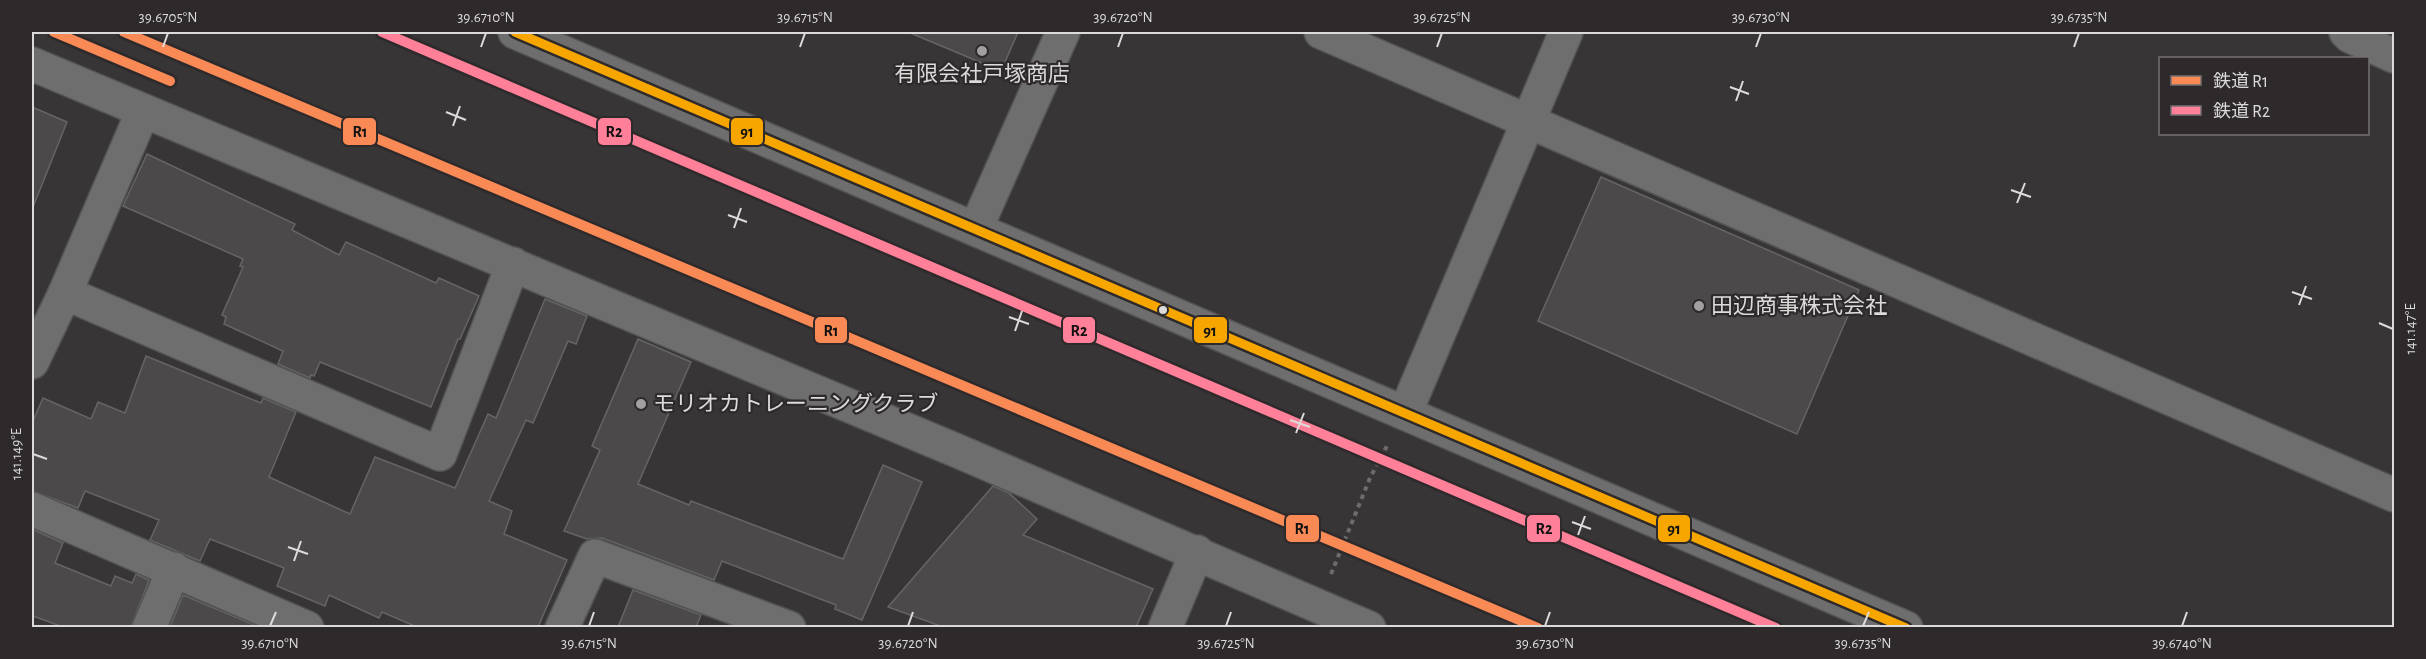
<svg xmlns="http://www.w3.org/2000/svg" width="2426" height="659" font-family="'Alegreya Sans','Noto Sans JP',sans-serif">
	<rect width="100%" height="100%" fill="#373536"/>
	<!-- building -->
	<g fill="#4b4949" stroke="#666565" stroke-width="1.5">
		<polygon points="908,32 1018,32 1001,71"/>
		<polygon points="32,107 67,122 33,207 32,207"/>
		<polygon points="147,154 295,224 292,230 339,255 346,242 436,283 439,278 479,296 460,339 458,339 431,407 320,362 314,376 311,375 310,378 278,364 283,351 224,324 226,317 222,315 243,267 240,266 243,259 123,206"/>
		<polygon points="1601,177 1859,290 1797,434 1538,321"/>
		<polygon points="545,299 587,316 576,344 568,341 533,423 526,420 489,501 512,511 504,534 567,560 538,627 417,627 382,612 379,618 329,595 325,606 277,586 284,568 210,539 200,561 150,540 159,520 85,491 78,508 32,491 32,423 43,398 91,419 98,402 125,413 146,356 261,403 263,398 296,412 269,477 350,514 375,457 455,488 488,414 496,418"/>
		<polygon points="638,339 691,362 638,484 689,505 691,501 843,559 883,465 922,482 862,620 835,609 836,605 722,561 714,580 602,538 587,539 564,531 600,450 592,446"/>
		<polygon points="993,486 1009,493 1037,519 1023,535 1153,589 1136,627 943,627 888,607"/>
		<polygon points="32,529 63,543 55,563 111,586 115,576 132,583 136,574 149,580 131,627 63,627 33,616 32,618"/>
		<polygon points="633,590 701,615 696,627 618,627"/>
		<polygon points="183,595 259,627 170,627"/>
	</g>
	<g fill="none" stroke-linecap="round" stroke-linejoin="round">
		<!-- minor casing -->
		<g stroke="#545353" stroke-width="36">
			<g id="minor">
				<polyline points="1321,32 2394,495"/>
				<polyline points="2346,32 2350,36 2394,56"/>
				<polyline points="32,64 960,452 1369,628"/>
				<polyline points="65,293 440,454 513,264"/>
				<polyline points="32,362 65,293 143,111"/>
				<polyline points="1406,411 1566,32"/>
				<polyline points="32,509 307,628"/>
				<polyline points="149,628 174,569"/>
				<polyline points="562,628 595,556 789,628"/>
				<polyline points="1165,628 1197,552"/>
			</g>
		</g>
		<!-- tertiary casing -->
		<g stroke="#545353" stroke-width="36">
			<g id="tertiary">
				<polyline points="515,32 1906,628"/>
				<polyline points="976,228 1063,32"/>
			</g>
		</g>
		<!-- path -->
		<polyline stroke="#6d6b6c" stroke-width="4" stroke-dasharray="4.5 4.5" stroke-linecap="butt" points="1331,574 1370,478 1388,444"/>
		<!-- minor -->
		<use href="#minor" stroke="#6f6e6e" stroke-width="33"/>
		<!-- tertiary -->
		<use href="#tertiary" stroke="#6f6e6e" stroke-width="33"/>
		<!-- bus-1 casing -->
		<g stroke="#2e2a2b" stroke-width="14">
			<polyline id="bus-1" points="515,32 1906,628"/>
		</g>
		<!-- bus-1 -->
		<use href="#bus-1" stroke="#f7a600" stroke-width="9"/>
		<!-- rail-1 casing -->
		<g stroke="#2e2a2b" stroke-width="15">
			<g id="rail-1">
				<polyline points="54,32 170,81"/>
				<polyline points="124,32 1538,628"/>
			</g>
		</g>
		<!-- rail-2 casing -->
		<g stroke="#2e2a2b" stroke-width="15">
			<polyline id="rail-2" points="382,32 1776,628"/>
		</g>
		<!-- rail-1 -->
		<use href="#rail-1" stroke="#f98a56" stroke-width="10"/>
		<!-- rail-2 -->
		<use href="#rail-2" stroke="#ff8098" stroke-width="10"/>
	</g>
	<!-- ticks -->
	<path fill="none" stroke="#dddada" stroke-width="2" d="M163 47 168 33M481 47 486 33M800 47 805 33M1118 47 1123 33M1437 47 1442 33M1756 47 1761 33M2074 47 2079 33M1730 87 1749 94M1736 101 1743 81M446 112 466 120M453 126 460 106M2011 190 2031 197M2017 203 2025 183M728 215 747 222M734 228 741 208M2292 292 2312 299M2299 305 2306 286M1009 317 1029 324M2379 323 2393 329M1015 331 1022 311M1290 420 1310 427M1296 433 1304 413M33 454 47 459M1572 522 1591 529M1578 535 1585 516M288 547 308 554M294 561 301 541M270 626 276 612M589 626 594 612M908 626 913 612M1226 626 1231 612M1545 626 1550 612M1863 626 1869 612M2182 626 2187 612"/>
	<!-- markers -->
	<g fill="#a3a0a1" stroke="#2e2a2b" stroke-width="2">
		<circle cx="982" cy="51" r="6"/>
		<circle cx="1699" cy="306" r="6"/>
		<circle cx="641" cy="404" r="6"/>
	</g>
	<circle fill="#dddada" stroke="#2e2a2b" stroke-width="2" cx="1163" cy="310" r="5"/>
	<g text-anchor="middle" dominant-baseline="central" stroke-width="4.5" stroke-linejoin="round" paint-order="stroke">
		<!-- poi labels -->
		<g font-size="22" fill="#dddada" stroke="#2e2a2b" text-anchor="start">
			<text x="982" y="74" text-anchor="middle">有限会社戸塚商店</text>
			<text x="1711" y="306">田辺商事株式会社</text>
			<text x="653" y="404">モリオカトレーニングクラブ</text>
		</g>
	</g>
	<g stroke="#2e2a2b" stroke-width="2">
		<rect x="342" y="117" width="35" height="29" rx="6" fill="#f98a56"/>
		<rect x="730" y="117" width="34" height="29" rx="6" fill="#f7a600"/>
		<rect x="597" y="117" width="35" height="29" rx="6" fill="#ff8098"/>
		<rect x="814" y="316" width="34" height="28" rx="6" fill="#f98a56"/>
		<rect x="1193" y="316" width="35" height="28" rx="6" fill="#f7a600"/>
		<rect x="1062" y="316" width="34" height="28" rx="6" fill="#ff8098"/>
		<rect x="1285" y="514" width="35" height="29" rx="6" fill="#f98a56"/>
		<rect x="1526" y="514" width="35" height="29" rx="6" fill="#ff8098"/>
		<rect x="1657" y="514" width="34" height="29" rx="6" fill="#f7a600"/>
	</g>
	<g font-size="16" text-anchor="middle" font-weight="bold" fill="#111">
		<text x="360" y="137">R1</text>
		<text x="747" y="137">91</text>
		<text x="614" y="137">R2</text>
		<text x="831" y="336">R1</text>
		<text x="1210" y="336">91</text>
		<text x="1079" y="336">R2</text>
		<text x="1302" y="534">R1</text>
		<text x="1544" y="534">R2</text>
		<text x="1674" y="534">91</text>
	</g>
	<!-- border -->
	<rect width="2426" height="659" fill="none" stroke="#2e2a2b" stroke-width="66"/>
	<!-- legend -->
	<rect x="2159" y="57" width="210" height="78" fill="#2e2a2b" stroke="#747071" stroke-width="1.5"/>
	<rect x="2171" y="76" width="30" height="9" fill="#f98a56" stroke="#747071" stroke-width="1.5"/>
	<text x="2213" y="87" font-size="18" fill="#dddada">鉄道 R1</text>
	<rect x="2171" y="106" width="30" height="9" fill="#ff8098" stroke="#747071" stroke-width="1.5"/>
	<text x="2213" y="117" font-size="18" fill="#dddada">鉄道 R2</text>
	<rect x="33" y="33" width="2360" height="593" fill="none" stroke="#dddada" stroke-width="2"/>
	<g font-size="15" text-anchor="middle" fill="#dddada">
		<text x="168" y="22">39.6705°N</text>
		<text x="486" y="22">39.6710°N</text>
		<text x="805" y="22">39.6715°N</text>
		<text x="1123" y="22">39.6720°N</text>
		<text x="1442" y="22">39.6725°N</text>
		<text x="1761" y="22">39.6730°N</text>
		<text x="2079" y="22">39.6735°N</text>
		<text transform="translate(2410 329) rotate(-90)" y="5">141.147°E</text>
		<text transform="translate(16 454) rotate(-90)" y="5">141.149°E</text>
		<text x="270" y="648">39.6710°N</text>
		<text x="589" y="648">39.6715°N</text>
		<text x="908" y="648">39.6720°N</text>
		<text x="1226" y="648">39.6725°N</text>
		<text x="1545" y="648">39.6730°N</text>
		<text x="1863" y="648">39.6735°N</text>
		<text x="2182" y="648">39.6740°N</text>
	</g>
</svg>
